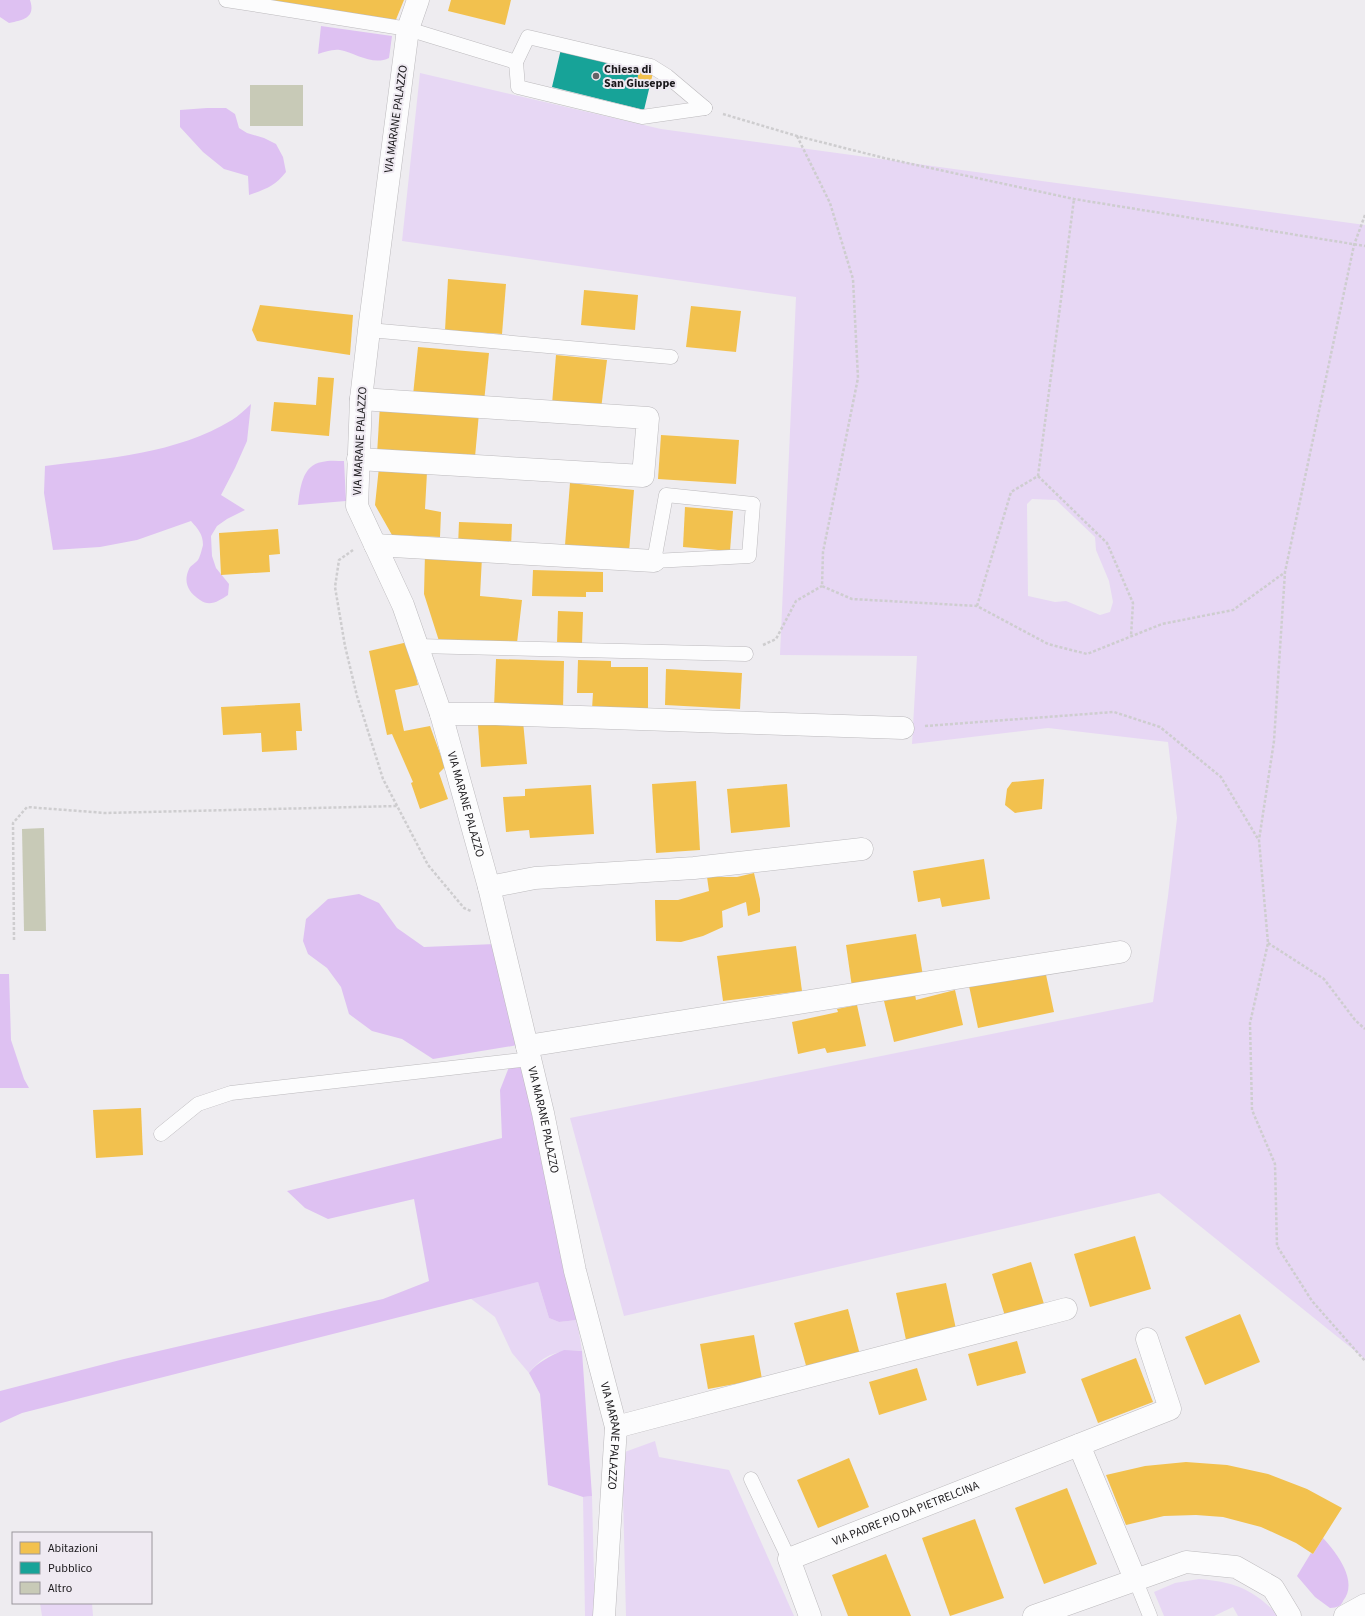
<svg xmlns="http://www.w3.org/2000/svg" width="1365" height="1616" font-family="'Source Sans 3',sans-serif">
	<rect width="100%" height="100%" fill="#eeecf0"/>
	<!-- green -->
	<g fill="#e7d7f4" fill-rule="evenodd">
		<path d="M420 73 661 129 1365 225V1359L1159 1193 624 1316 570 1118 1153 1002 1168 896 1177 818 1168 742 1048 728 912 744 917 656 780 655 796 297 402 241ZM1032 499 1056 500 1095 537 1096 550 1109 581 1113 602 1110 612 1100 615 1066 601 1055 602 1028 596 1027 504Z"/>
		<path d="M538 1282 549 1318 559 1322 577 1320 582 1351C558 1350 544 1354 529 1373L512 1353 495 1317 470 1298Z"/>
		<polygon points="655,1441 659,1457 729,1470 794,1616 626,1616 622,1453"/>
		<polygon points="592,1496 595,1616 585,1616 583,1497"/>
		<path d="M1199 1579C1235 1582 1253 1589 1279 1616H1238L1233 1607 1214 1616H1164L1154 1592 1175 1583Z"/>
		<polygon points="40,1603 92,1603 93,1616 42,1616"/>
	</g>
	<!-- forest -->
	<g fill="#dec1f2">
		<path d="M0 0H30C36 18 23 20 9 23L0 17Z"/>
		<path d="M321 26 392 36 389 58C373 66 355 53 340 50 332 49 325 52 318 54Z"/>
		<path d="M207 108H226L235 114 239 128 247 133 264 138 276 144 283 157 286 172C275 186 266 189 249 195L248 176 224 169 203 152 180 127V110Z"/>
		<path d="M251 404 247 441 235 468 221 495 245 510 227 519 217 526 211 536 212 556 216 568 229 584 228 595C219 601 210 607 200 600 188 592 183 582 189 569 191 565 196 563 198 560 200 557 202 549 203 545 203 534 198 529 191 521L137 540 100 547 53 550 44 493 45 466C108 458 176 454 232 420 238 416 245 410 251 404Z"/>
		<path d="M344 461 346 501 298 505C300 489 302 465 322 462 329 460 337 461 344 461Z"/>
		<polygon points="359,894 379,903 397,928 424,947 495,944 518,1045 433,1059 402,1039 372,1031 349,1014 341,987 327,968 308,954 303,941 306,919 328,899"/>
		<polygon points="0,974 9,974 11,1040 24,1079 29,1088 0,1088"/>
		<polygon points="526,1066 577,1320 559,1322 549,1318 538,1282 22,1413 0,1423 0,1391 124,1359 383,1299 429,1281 414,1199 328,1219 305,1208 287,1191 502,1138 500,1090 509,1067"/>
		<path d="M564 1350 582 1351 592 1496 583 1497 548 1485 540 1394 529 1373C538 1362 550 1356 564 1350Z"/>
		<path d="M1323 1538C1337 1553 1359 1582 1343 1601 1343 1602 1340 1606 1339 1606 1337 1607 1333 1608 1330 1608L1315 1597 1297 1576 1311 1553 1313 1554Z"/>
	</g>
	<!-- homes -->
	<g fill="#f2c14e">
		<polygon points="267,0 404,0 395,22"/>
		<polygon points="451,0 511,0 505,25 448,11"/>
		<polygon points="639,69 653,73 650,85 637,81"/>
		<polygon points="448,279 506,284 502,334 445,330"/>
		<polygon points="584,290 638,295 635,330 581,325"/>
		<polygon points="260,305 353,315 350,355 257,341 252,330"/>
		<polygon points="691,306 741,311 736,352 686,347"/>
		<polygon points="418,347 489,353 484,402 413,395"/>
		<polygon points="556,355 607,360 601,409 552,404"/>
		<polygon points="318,377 334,378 329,436 271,431 274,402 316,405"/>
		<polygon points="380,405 479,413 475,457 377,454"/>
		<polygon points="661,435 739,440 736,484 658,479"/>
		<polygon points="379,467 427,472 425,509 441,512 440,537 392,535 375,505"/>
		<polygon points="570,483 634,490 629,552 565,545"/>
		<polygon points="685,507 733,511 730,551 683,547"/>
		<polygon points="459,522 512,524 511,547 458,546"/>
		<polygon points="278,529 280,554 269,555 270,572 221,575 219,533"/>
		<polygon points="425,553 482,557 480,596 522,600 517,643 439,641 424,594"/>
		<polygon points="533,570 603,572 603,592 586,592 586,597 532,596"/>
		<polygon points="558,611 583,612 582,644 557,644"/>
		<polygon points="408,642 418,685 395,690 404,731 430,726 445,767 439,773 448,799 420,809 411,783 413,782 392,734 387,735 369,651"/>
		<polygon points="496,659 564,661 563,709 494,707"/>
		<polygon points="578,660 611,661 611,667 648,667 648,710 592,709 593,693 577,693"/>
		<polygon points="666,669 742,673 740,709 665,705"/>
		<polygon points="300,703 302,731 296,731 297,750 262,752 261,733 223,735 221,707"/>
		<polygon points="523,721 527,764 481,767 478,725"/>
		<polygon points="1044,779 1042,809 1015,813 1005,805 1007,789 1012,782"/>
		<polygon points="696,781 700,850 656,853 652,784"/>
		<polygon points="787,784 790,827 731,833 727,789"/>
		<polygon points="591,785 594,834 530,838 529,830 506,832 503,797 525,796 525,789"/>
		<polygon points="984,859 990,899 942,907 940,898 918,902 913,871"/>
		<polygon points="754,873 760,899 760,912 748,916 746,902 722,911 723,927 703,936 681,942 656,941 655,900 678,900 709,891 707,877 737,877"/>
		<polygon points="916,934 923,976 852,987 846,945"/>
		<polygon points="796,946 802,991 723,1001 717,956"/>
		<polygon points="1045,970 1054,1012 978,1028 969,986"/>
		<polygon points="955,990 963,1025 894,1042 884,1001 915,994 916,1000"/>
		<polygon points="857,1005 866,1046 827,1053 825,1048 798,1054 792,1022 838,1012 837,1009"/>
		<polygon points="141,1108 143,1155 96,1158 93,1110"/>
		<polygon points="1135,1236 1151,1289 1090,1307 1074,1254"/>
		<polygon points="1031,1262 1044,1304 1005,1316 992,1274"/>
		<polygon points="946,1283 956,1329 906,1340 896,1293"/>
		<polygon points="848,1309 860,1355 807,1369 794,1323"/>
		<polygon points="1240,1314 1260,1362 1205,1385 1185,1337"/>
		<polygon points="754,1335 762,1379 708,1389 700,1344"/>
		<polygon points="1017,1341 1026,1373 977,1386 968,1354"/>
		<polygon points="1136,1358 1153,1402 1098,1423 1081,1379"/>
		<polygon points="917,1368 927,1400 879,1415 869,1382"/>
		<polygon points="849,1458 869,1507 818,1528 797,1480"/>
		<polygon points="1186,1462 1227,1465 1268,1474 1307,1489 1342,1508 1313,1554 1296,1543 1261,1527 1223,1517 1196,1515 1164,1516 1126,1525 1106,1475 1145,1466"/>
		<polygon points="1067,1488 1097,1564 1044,1584 1015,1508"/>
		<polygon points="975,1519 1004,1598 950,1616 922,1538"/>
		<polygon points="886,1554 911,1616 848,1616 832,1575"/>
	</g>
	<!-- public -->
	<polygon fill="#17a398" points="561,49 639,69 637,81 650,85 644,110 552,87"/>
	<!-- building -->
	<g fill="#c8cab7">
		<rect x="250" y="85" width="53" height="41"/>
		<polygon points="44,828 46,931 24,931 22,829"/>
	</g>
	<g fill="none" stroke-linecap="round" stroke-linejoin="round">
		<!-- lane casing -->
		<g stroke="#bcbabd" stroke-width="15">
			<g id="lane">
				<polyline points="226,0 408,29 516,62 528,37 651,66 667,76 705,108"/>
				<polyline points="516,62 518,87 642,117 705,108"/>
				<polyline points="369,330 671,357"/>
				<polygon points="666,495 753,504 749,556 654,561"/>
				<polyline points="417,646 746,654"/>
				<polyline points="161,1134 198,1104 231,1093 530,1059"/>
				<polyline points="751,1479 789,1559"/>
				<polyline points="1135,1579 1150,1616"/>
			</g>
		</g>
		<!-- street casing -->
		<g stroke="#bcbabd" stroke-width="23">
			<g id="street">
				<polyline points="358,459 643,476 648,418 361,399"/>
				<polyline points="375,545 654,561"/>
				<polyline points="441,714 496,714 903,728"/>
				<polyline points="489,887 535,878 694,868 862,849"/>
				<polyline points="527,1046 1120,952"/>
				<polyline points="616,1427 1066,1309"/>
				<polyline points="1079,1445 1135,1579"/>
				<path id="s1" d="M810 1616 789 1559 1170 1409 1147 1339"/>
				<polyline points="1034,1616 1186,1562 1236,1567 1273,1588 1290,1616"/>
				<polyline points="1345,1616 1365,1605"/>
			</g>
		</g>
		<!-- secondary casing -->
		<g stroke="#bcbabd" stroke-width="23">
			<g id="secondary">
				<path id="s2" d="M418 0 408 29 369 330 361 399 357 506 403 605 441 714 489 887 543 1113 575 1271 616 1427 604 1616"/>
			</g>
		</g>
		<!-- path -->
		<g stroke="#cecdcf" stroke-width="2.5" stroke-dasharray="3 2" stroke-linecap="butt">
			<polyline points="723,114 797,136 884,158 1074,199 1365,246"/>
			<polyline points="797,136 830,203 853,279 858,378 823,552 822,586 852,599 977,606 1048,644 1087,654 1162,624 1233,610 1284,573"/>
			<polyline points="1365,215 1354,245 1285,572 1274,741 1259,840 1268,943 1250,1023 1252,1110 1275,1164 1277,1246 1312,1301 1365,1361"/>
			<polyline points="1038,476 1107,543 1133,603 1131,636"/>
			<polyline points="353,550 339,560 335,587 345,646 357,696 383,779 428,865 464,908 471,911"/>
			<polyline points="977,606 1011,492 1038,476 1074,199"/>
			<polyline points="763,645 776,639 796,601 822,586"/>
			<polyline points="925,726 1114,712 1160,727 1221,777 1258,839"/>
			<polyline points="14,940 13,823 27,807 105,813 398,806"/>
			<polyline points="1268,943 1324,979 1355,1020 1365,1029"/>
		</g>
		<!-- lane -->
		<use href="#lane" stroke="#fcfcfd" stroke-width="14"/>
		<!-- street -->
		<use href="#street" stroke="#fcfcfd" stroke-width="22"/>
		<!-- secondary -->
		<use href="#secondary" stroke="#fcfcfd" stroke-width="22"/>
	</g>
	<!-- markers -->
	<circle fill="#646266" stroke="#efeaf2" stroke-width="1.5" cx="596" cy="76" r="4"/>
	<g text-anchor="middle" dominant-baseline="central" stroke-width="4" stroke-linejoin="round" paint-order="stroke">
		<!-- poi labels -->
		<g font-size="12" font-weight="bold" fill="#1a181b" stroke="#efeaf2" text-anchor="start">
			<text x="604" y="69">Chiesa di<tspan x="604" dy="14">San Giuseppe</tspan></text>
		</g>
		<!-- street labels -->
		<g font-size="12" fill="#1a181b" stroke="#efeaf2">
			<text transform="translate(396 119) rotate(-82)">VIA MARANE PALAZZO</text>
			<text transform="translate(360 441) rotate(-87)">VIA MARANE PALAZZO</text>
			<text stroke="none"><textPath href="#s2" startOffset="829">VIA MARANE PALAZZO</textPath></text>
			<text stroke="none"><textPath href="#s2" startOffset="1154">VIA MARANE PALAZZO</textPath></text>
			<text stroke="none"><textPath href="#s2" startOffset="1478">VIA MARANE PALAZZO</textPath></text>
			<text stroke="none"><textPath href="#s1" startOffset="186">VIA PADRE PIO DA PIETRELCINA</textPath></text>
		</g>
	</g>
	<!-- legend -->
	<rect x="12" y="1532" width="140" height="72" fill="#efeaf2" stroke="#9a969c"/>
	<rect x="20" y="1542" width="20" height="12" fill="#f2c14e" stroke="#9a969c"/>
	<text x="48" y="1552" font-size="12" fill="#1a181b">Abitazioni</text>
	<rect x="20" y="1562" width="20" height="12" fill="#17a398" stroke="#9a969c"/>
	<text x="48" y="1572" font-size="12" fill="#1a181b">Pubblico</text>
	<rect x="20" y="1582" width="20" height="12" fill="#c8cab7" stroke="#9a969c"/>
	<text x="48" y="1592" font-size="12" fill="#1a181b">Altro</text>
</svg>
